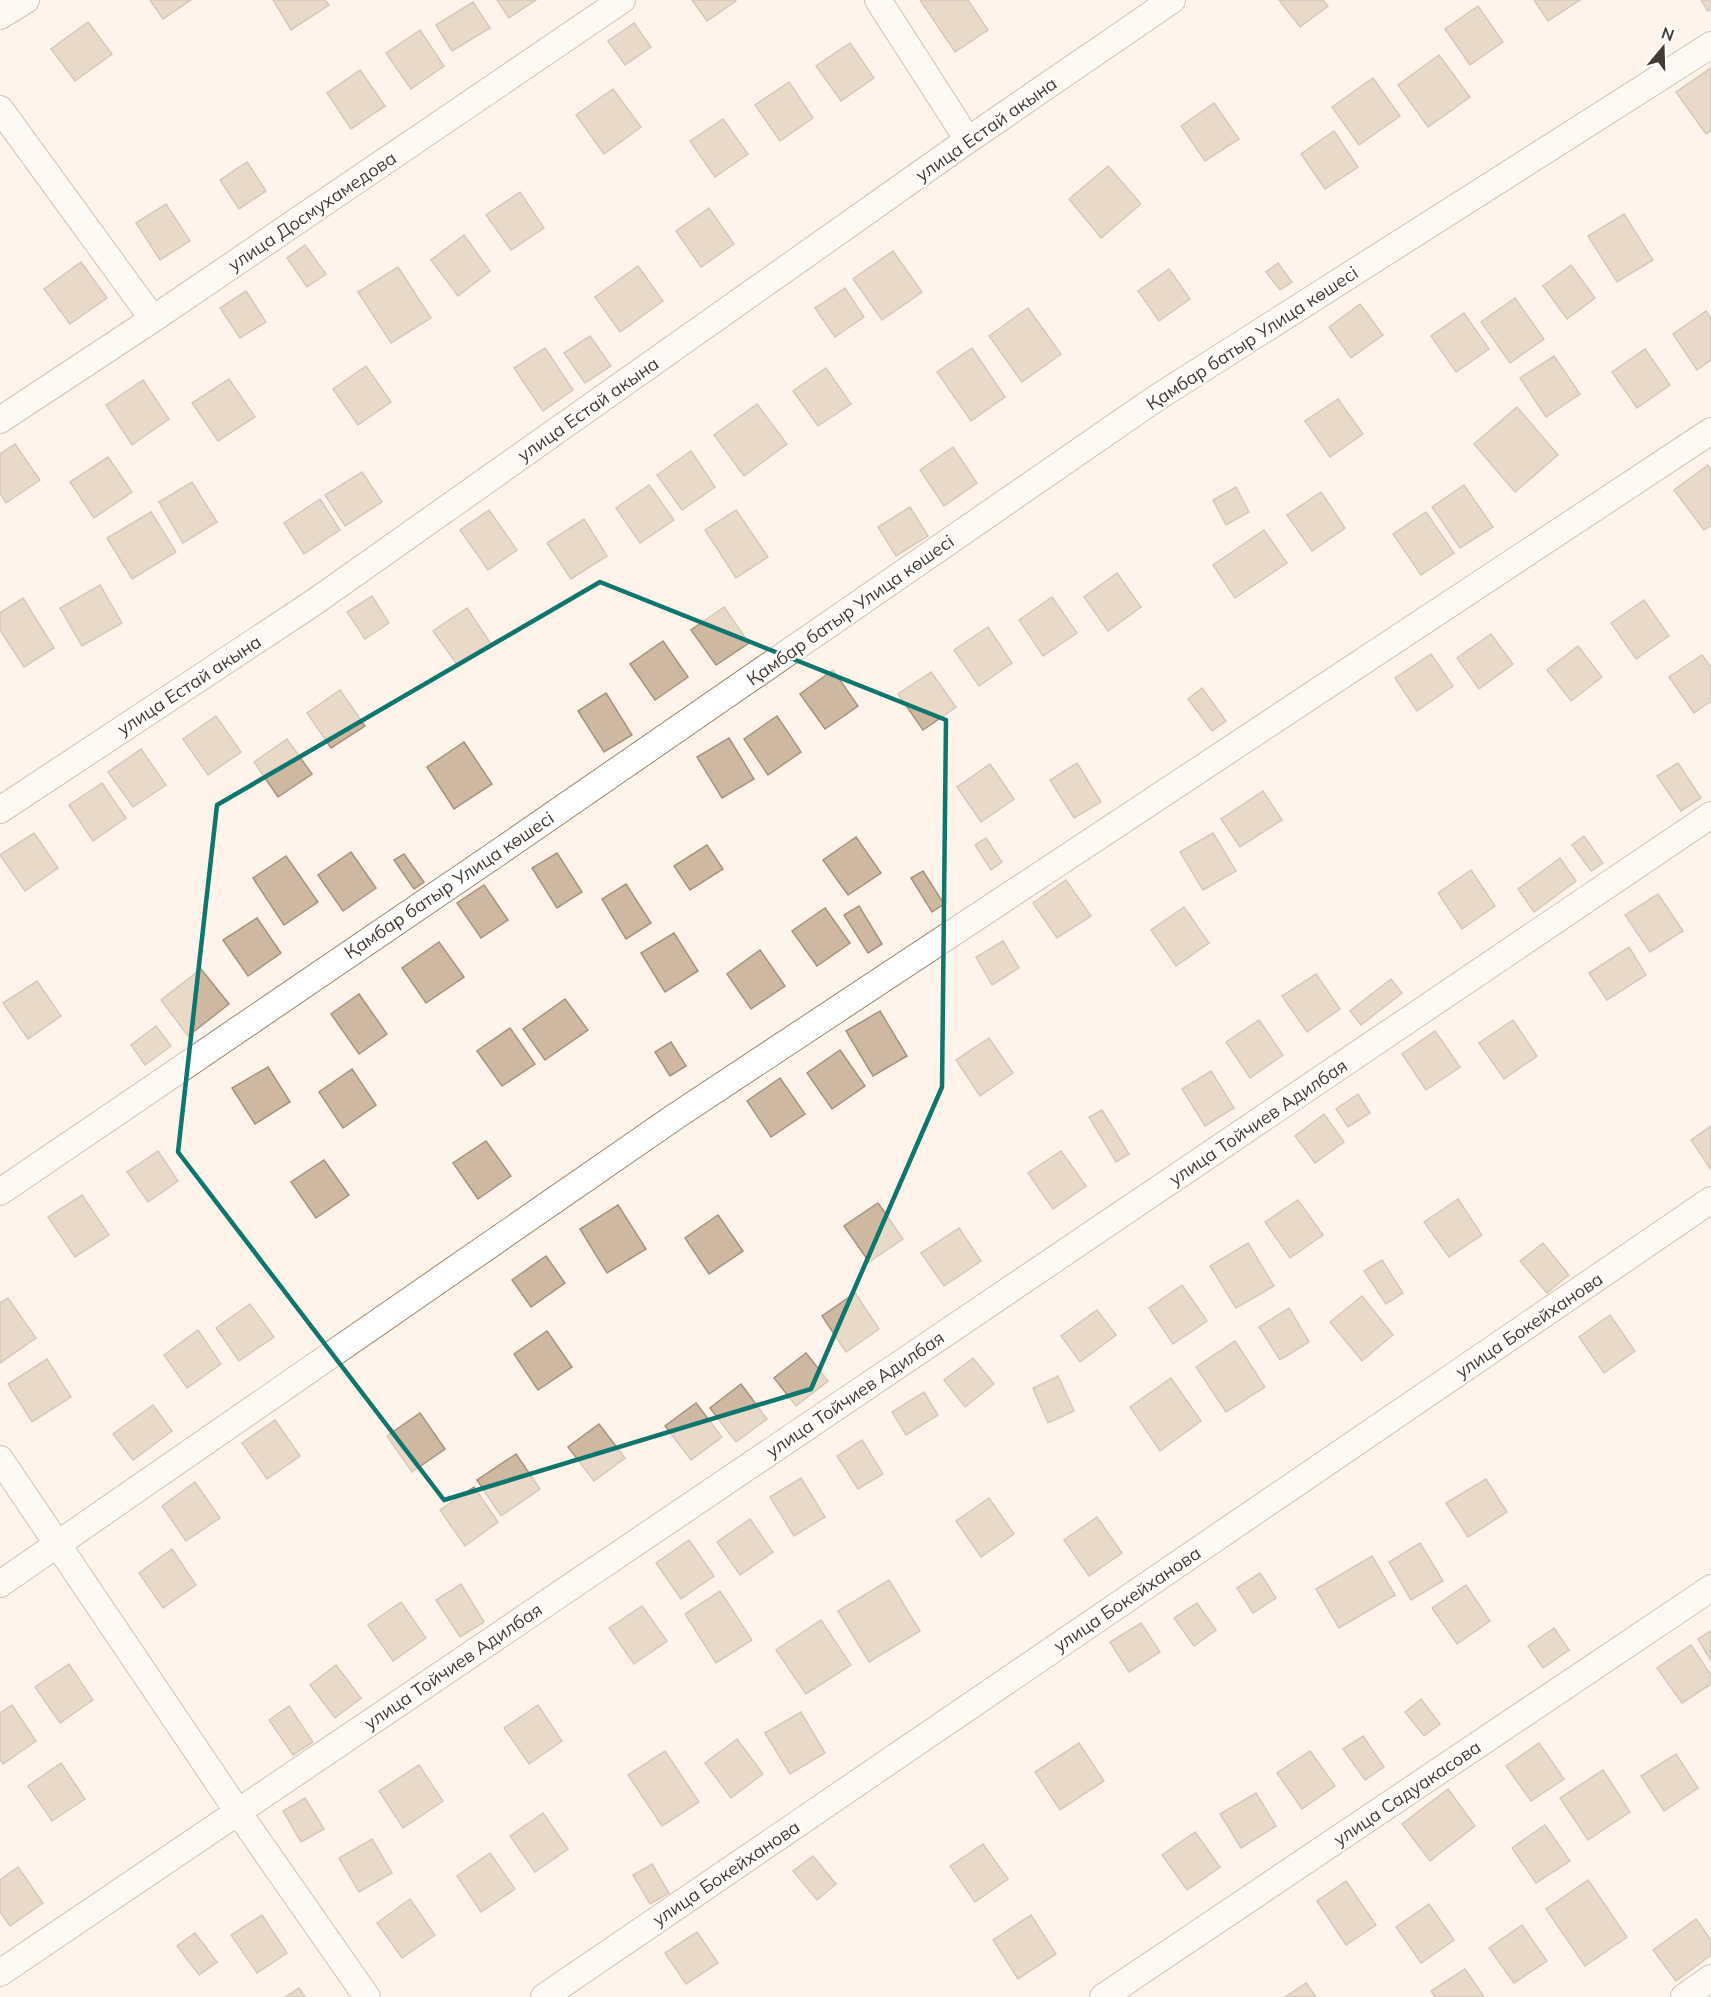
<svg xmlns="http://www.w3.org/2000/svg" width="1711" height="1997" font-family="Mulish,sans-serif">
	<rect width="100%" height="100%" fill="#fef4eb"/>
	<!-- building -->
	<g fill="#cfb8a1" stroke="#a9937d" stroke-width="1.5">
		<polygon points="150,0 191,0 163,19"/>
		<polygon points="273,0 325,0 329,5 291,30"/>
		<polygon points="497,0 536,0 509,18"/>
		<polygon points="692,0 735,0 736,1 707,21"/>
		<polygon points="920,0 968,0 988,30 955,52"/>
		<polygon points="1279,0 1323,0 1328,6 1300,27"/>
		<polygon points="1534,0 1580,0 1548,21"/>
		<polygon points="1701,0 1711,0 1711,9 1708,11"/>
		<polygon points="473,2 490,28 452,51 436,25"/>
		<polygon points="1478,6 1503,42 1470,65 1445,29"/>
		<polygon points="88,22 112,54 75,81 51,49"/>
		<polygon points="634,23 651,47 625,65 608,41"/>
		<polygon points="420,30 444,66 411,89 386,53"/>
		<polygon points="850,43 874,78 841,101 816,66"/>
		<polygon points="1439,55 1470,97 1428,127 1398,85"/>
		<polygon points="1711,68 1711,131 1706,134 1676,92"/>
		<polygon points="360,70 385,106 351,129 327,93"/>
		<polygon points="1373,78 1400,116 1359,145 1332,107"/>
		<polygon points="789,82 813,118 780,141 755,105"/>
		<polygon points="613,89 641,127 604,154 576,115"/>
		<polygon points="1214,103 1239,139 1205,161 1181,126"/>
		<polygon points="723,119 748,154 715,177 690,141"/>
		<polygon points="1334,131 1358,167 1325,189 1301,154"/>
		<polygon points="247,162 266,191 239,209 220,180"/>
		<polygon points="1108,166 1141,204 1101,238 1069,199"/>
		<polygon points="520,192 544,228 511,250 486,215"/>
		<polygon points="166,204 190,241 160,260 136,223"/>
		<polygon points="709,208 734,244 701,267 676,231"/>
		<polygon points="1624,214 1653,260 1617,282 1588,236"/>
		<polygon points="464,235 490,271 458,296 431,260"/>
		<polygon points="305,245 326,274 307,287 287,258"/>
		<polygon points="893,251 922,292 882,320 853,279"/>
		<polygon points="81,262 107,298 70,324 44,289"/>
		<polygon points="1278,263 1292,282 1280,290 1266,272"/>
		<polygon points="1571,265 1595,298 1567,319 1543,286"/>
		<polygon points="638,266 663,301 620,332 595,297"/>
		<polygon points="398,267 431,318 391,343 358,292"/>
		<polygon points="1169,269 1190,299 1159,321 1138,291"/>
		<polygon points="845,288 864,317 835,337 815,308"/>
		<polygon points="246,291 266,322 240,338 220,308"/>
		<polygon points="1515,298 1544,339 1510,363 1481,322"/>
		<polygon points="1360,304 1383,335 1351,358 1329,327"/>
		<polygon points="1028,308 1061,354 1022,382 989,336"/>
		<polygon points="1706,311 1711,319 1711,360 1697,370 1673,334"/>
		<polygon points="1464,313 1489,349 1456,372 1431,336"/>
		<polygon points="590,336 611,366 585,383 564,353"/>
		<polygon points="545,348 573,390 543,411 514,368"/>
		<polygon points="972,348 1005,397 971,421 937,372"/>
		<polygon points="1645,349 1670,385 1637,408 1612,372"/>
		<polygon points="1554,356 1580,394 1546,417 1520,378"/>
		<polygon points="366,366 391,402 358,425 333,389"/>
		<polygon points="826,368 851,404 818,426 793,391"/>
		<polygon points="229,379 255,417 218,441 192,403"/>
		<polygon points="143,380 169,419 132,445 106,405"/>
		<polygon points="1338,399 1363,434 1330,457 1305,421"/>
		<polygon points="757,404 787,444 744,476 714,435"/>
		<polygon points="1517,407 1558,455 1515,492 1474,444"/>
		<polygon points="15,444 40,480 6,503 0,493 0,454"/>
		<polygon points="953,447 977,483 944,506 920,470"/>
		<polygon points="691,451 715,487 682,510 657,475"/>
		<polygon points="108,457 132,492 94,518 70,482"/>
		<polygon points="1708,465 1711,470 1711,525 1704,530 1674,490"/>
		<polygon points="362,472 382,502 345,526 325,495"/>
		<polygon points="192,482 217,522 183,543 159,502"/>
		<polygon points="649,485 674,520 640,543 616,508"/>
		<polygon points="1464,485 1493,527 1460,548 1432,507"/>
		<polygon points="1236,487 1249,512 1226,525 1213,500"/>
		<polygon points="1321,492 1345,528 1312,551 1287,515"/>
		<polygon points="320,499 340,530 304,554 284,523"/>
		<polygon points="910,507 928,536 896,556 878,527"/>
		<polygon points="489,510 517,550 488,570 460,530"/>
		<polygon points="736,510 768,557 736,578 705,530"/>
		<polygon points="151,512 176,552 132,579 107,538"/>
		<polygon points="1426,512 1454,553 1421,575 1393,534"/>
		<polygon points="584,519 607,556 571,579 547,543"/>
		<polygon points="1264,530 1287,563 1235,598 1213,565"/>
		<polygon points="1117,573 1141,607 1108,631 1084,597"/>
		<polygon points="100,585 122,623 82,646 60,608"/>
		<polygon points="372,596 389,623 365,639 347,612"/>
		<polygon points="1052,597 1077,633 1043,656 1019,620"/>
		<polygon points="23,598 54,648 24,667 0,630 0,613"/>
		<polygon points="1644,600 1669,636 1636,659 1611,623"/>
		<polygon points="724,607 749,643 716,665 691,630"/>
		<polygon points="467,608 491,644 458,666 433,631"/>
		<polygon points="988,627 1012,663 979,686 954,650"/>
		<polygon points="1491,634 1513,664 1479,689 1457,658"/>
		<polygon points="663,641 688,677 655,700 630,664"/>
		<polygon points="1578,646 1602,677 1571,701 1547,670"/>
		<polygon points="1431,654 1453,686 1417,711 1395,678"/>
		<polygon points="1702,655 1711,667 1711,701 1694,713 1669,677"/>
		<polygon points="833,670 858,706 825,729 800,694"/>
		<polygon points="931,672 956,707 923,730 898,694"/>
		<polygon points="1202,688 1226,721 1212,731 1188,699"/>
		<polygon points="340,690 365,726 331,748 307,713"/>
		<polygon points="606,693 632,735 604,752 578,711"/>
		<polygon points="216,716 241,752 208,775 183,739"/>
		<polygon points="777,716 801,752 768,775 744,739"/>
		<polygon points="729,738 754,779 722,798 697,757"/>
		<polygon points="287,739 312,774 278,797 254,762"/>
		<polygon points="464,742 492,784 454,809 427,767"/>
		<polygon points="141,749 166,785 133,807 108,772"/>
		<polygon points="1077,763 1101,802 1074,818 1050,780"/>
		<polygon points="1678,763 1701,798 1681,811 1657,776"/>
		<polygon points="990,764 1014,799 981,822 957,787"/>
		<polygon points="102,783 126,818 93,841 69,805"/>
		<polygon points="1263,791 1282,820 1240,847 1221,819"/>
		<polygon points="34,833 58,868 25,891 0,855"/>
		<polygon points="1213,833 1236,871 1203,890 1180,852"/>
		<polygon points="1584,836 1603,863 1591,871 1572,845"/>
		<polygon points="856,837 881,873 848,895 823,860"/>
		<polygon points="986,838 1002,862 991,870 975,845"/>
		<polygon points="707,845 723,869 690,890 674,866"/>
		<polygon points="351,852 376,888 343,911 318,875"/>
		<polygon points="557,853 582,892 557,908 532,868"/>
		<polygon points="404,854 424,882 414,889 394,860"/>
		<polygon points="286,856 318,902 284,925 253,878"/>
		<polygon points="1560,858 1576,881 1534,912 1518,889"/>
		<polygon points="1471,870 1495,906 1462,929 1438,893"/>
		<polygon points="923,871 944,904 932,912 911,878"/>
		<polygon points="1066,880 1091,916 1057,938 1033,903"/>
		<polygon points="626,884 651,923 626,939 602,899"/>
		<polygon points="484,885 508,920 481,938 457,903"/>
		<polygon points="1658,894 1683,931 1650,952 1625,915"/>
		<polygon points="859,906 882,944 868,953 844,915"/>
		<polygon points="1184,907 1209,943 1176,966 1151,930"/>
		<polygon points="825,908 850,943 817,966 792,931"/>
		<polygon points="257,918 281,953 248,976 223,940"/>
		<polygon points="674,933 698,971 665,992 641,953"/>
		<polygon points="1003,941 1019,968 992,985 976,957"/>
		<polygon points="439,942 464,977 426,1003 402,968"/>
		<polygon points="1629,947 1646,975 1607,1000 1589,973"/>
		<polygon points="760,950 785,986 751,1009 727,974"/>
		<polygon points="201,969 229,1004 188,1036 161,1000"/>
		<polygon points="1316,974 1340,1009 1307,1032 1282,996"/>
		<polygon points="1391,979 1402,993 1361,1025 1350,1011"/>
		<polygon points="37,981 61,1016 28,1039 3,1003"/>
		<polygon points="359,994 387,1034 359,1054 331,1014"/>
		<polygon points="565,999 588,1030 545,1060 523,1029"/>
		<polygon points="880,1011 907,1056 873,1076 846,1031"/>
		<polygon points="1259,1020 1283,1055 1250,1078 1226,1042"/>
		<polygon points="1513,1020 1537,1056 1504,1079 1479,1043"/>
		<polygon points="156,1026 171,1046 145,1065 131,1045"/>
		<polygon points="510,1028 535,1064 502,1086 477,1051"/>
		<polygon points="1435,1031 1460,1067 1426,1090 1402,1054"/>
		<polygon points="989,1038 1013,1073 980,1096 956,1060"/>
		<polygon points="671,1042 686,1066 670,1076 655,1052"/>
		<polygon points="840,1050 865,1086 832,1109 807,1073"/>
		<polygon points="268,1067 290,1102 255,1124 232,1088"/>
		<polygon points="352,1069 376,1105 343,1128 319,1092"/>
		<polygon points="1211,1071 1234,1108 1205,1126 1182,1089"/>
		<polygon points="780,1078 805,1114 771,1137 747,1101"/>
		<polygon points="1358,1094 1370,1113 1348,1127 1336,1109"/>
		<polygon points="1102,1110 1129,1154 1116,1162 1089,1117"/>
		<polygon points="1324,1114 1344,1142 1315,1163 1295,1136"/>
		<polygon points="1711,1126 1711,1170 1691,1140"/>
		<polygon points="486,1141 511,1176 478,1199 453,1163"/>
		<polygon points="158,1151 178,1181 148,1202 127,1172"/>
		<polygon points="1061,1151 1086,1186 1053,1209 1028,1173"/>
		<polygon points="324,1160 349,1195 316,1218 291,1182"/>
		<polygon points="82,1195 109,1235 75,1257 48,1217"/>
		<polygon points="1458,1199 1482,1235 1449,1257 1424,1222"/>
		<polygon points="1298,1200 1323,1235 1290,1258 1265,1222"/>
		<polygon points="878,1203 903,1239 869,1262 844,1226"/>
		<polygon points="618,1205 646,1249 607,1273 580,1229"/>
		<polygon points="718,1215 743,1251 709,1274 685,1238"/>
		<polygon points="959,1228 981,1261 944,1286 921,1253"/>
		<polygon points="1248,1243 1274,1286 1236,1308 1210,1266"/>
		<polygon points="1543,1243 1569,1275 1547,1293 1520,1261"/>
		<polygon points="546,1256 565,1283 531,1307 512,1280"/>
		<polygon points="1382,1260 1403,1293 1386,1304 1364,1271"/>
		<polygon points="1182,1285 1207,1321 1173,1344 1149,1308"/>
		<polygon points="855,1293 879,1329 846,1352 822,1316"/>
		<polygon points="1362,1296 1393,1335 1362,1361 1330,1322"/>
		<polygon points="8,1298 36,1338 0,1363 0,1303"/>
		<polygon points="250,1304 274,1337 239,1361 216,1328"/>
		<polygon points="1289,1308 1309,1342 1280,1360 1259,1327"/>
		<polygon points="1097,1310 1116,1335 1080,1362 1061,1336"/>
		<polygon points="1610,1315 1635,1351 1604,1373 1579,1337"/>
		<polygon points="198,1330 221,1364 187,1388 164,1355"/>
		<polygon points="547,1331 572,1367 538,1390 514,1354"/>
		<polygon points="1235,1341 1265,1387 1226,1412 1196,1367"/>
		<polygon points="806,1353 828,1381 796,1406 774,1378"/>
		<polygon points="973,1358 994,1384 965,1407 944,1380"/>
		<polygon points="47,1359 71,1397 32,1422 8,1384"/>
		<polygon points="1058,1376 1074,1411 1048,1423 1033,1388"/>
		<polygon points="1171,1378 1201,1421 1160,1451 1130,1407"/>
		<polygon points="741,1384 767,1419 736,1442 710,1408"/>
		<polygon points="924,1392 938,1415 906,1435 892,1412"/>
		<polygon points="696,1403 722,1437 691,1460 665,1426"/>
		<polygon points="153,1405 172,1431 133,1460 113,1434"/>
		<polygon points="420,1413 445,1449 412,1472 387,1436"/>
		<polygon points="275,1420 300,1456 267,1479 242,1443"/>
		<polygon points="599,1424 625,1458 594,1481 568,1447"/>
		<polygon points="862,1440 883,1474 858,1489 837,1456"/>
		<polygon points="516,1454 540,1489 501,1516 477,1480"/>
		<polygon points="801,1478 825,1517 794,1536 770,1497"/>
		<polygon points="1486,1479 1507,1512 1468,1537 1446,1503"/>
		<polygon points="195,1482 220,1518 186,1541 162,1506"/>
		<polygon points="474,1487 498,1522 465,1546 440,1510"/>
		<polygon points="989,1498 1014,1534 981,1557 956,1521"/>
		<polygon points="1097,1517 1122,1553 1089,1576 1064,1540"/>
		<polygon points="750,1519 773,1552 740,1575 717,1542"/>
		<polygon points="689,1540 714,1576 681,1599 656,1563"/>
		<polygon points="1420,1543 1443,1581 1411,1600 1389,1562"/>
		<polygon points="172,1549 196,1585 163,1608 139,1573"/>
		<polygon points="1372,1556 1395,1595 1339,1628 1316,1589"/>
		<polygon points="1260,1573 1276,1598 1253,1613 1237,1588"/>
		<polygon points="889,1580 920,1631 869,1662 838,1611"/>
		<polygon points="461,1584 484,1622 460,1637 436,1600"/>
		<polygon points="1466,1585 1490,1621 1457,1644 1432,1608"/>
		<polygon points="720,1591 752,1640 716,1663 685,1614"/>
		<polygon points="401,1602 426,1638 393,1661 368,1625"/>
		<polygon points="1197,1603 1216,1630 1194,1646 1174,1618"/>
		<polygon points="642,1606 667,1641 634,1664 609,1628"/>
		<polygon points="821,1620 851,1665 806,1694 776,1650"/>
		<polygon points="1141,1623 1160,1652 1129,1672 1110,1642"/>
		<polygon points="1554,1628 1569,1650 1543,1668 1528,1646"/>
		<polygon points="1711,1631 1711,1661 1698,1639"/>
		<polygon points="1691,1645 1711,1675 1711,1684 1682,1703 1657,1668"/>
		<polygon points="69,1664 93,1700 60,1723 35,1687"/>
		<polygon points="336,1665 361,1698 335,1718 310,1685"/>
		<polygon points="1421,1699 1440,1724 1424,1736 1405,1712"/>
		<polygon points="12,1705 36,1741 3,1764 0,1759 0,1713"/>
		<polygon points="538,1705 562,1741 529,1764 504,1728"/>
		<polygon points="289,1706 313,1742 293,1755 269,1720"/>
		<polygon points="801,1712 825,1753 790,1774 765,1733"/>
		<polygon points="1363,1736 1384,1767 1365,1780 1343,1749"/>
		<polygon points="737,1739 763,1774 731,1798 705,1763"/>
		<polygon points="1079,1743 1104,1781 1060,1810 1035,1772"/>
		<polygon points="1539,1743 1564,1779 1531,1801 1506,1766"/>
		<polygon points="665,1751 699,1802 662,1826 628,1775"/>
		<polygon points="1310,1751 1335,1786 1302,1809 1277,1773"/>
		<polygon points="1676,1754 1698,1788 1664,1811 1641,1776"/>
		<polygon points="61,1763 85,1799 52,1821 28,1786"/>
		<polygon points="419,1765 443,1801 403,1828 379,1791"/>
		<polygon points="1603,1770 1630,1812 1588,1840 1560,1798"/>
		<polygon points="1448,1789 1475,1826 1430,1861 1402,1824"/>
		<polygon points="1256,1793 1276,1826 1241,1848 1220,1814"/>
		<polygon points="305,1798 324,1829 301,1842 283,1811"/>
		<polygon points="543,1813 568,1849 535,1872 510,1836"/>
		<polygon points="1545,1825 1570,1861 1536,1883 1512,1848"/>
		<polygon points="1195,1832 1220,1867 1187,1890 1162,1855"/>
		<polygon points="372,1839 392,1873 359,1892 339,1858"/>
		<polygon points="983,1844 1008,1879 975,1902 950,1866"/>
		<polygon points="490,1853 515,1889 481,1912 457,1876"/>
		<polygon points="813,1856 836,1884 817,1900 793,1871"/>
		<polygon points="652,1864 669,1893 650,1904 633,1875"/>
		<polygon points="18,1867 43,1903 10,1926 0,1912 0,1880"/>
		<polygon points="1588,1880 1627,1937 1585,1966 1546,1909"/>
		<polygon points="1346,1881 1376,1925 1346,1945 1317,1901"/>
		<polygon points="410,1899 435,1935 402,1958 377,1923"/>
		<polygon points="1429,1904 1454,1940 1421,1963 1396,1927"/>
		<polygon points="262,1915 287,1953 257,1973 231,1935"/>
		<polygon points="1031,1915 1056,1954 1018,1979 993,1940"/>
		<polygon points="1696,1919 1711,1940 1711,1955 1676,1981 1653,1950"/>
		<polygon points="1522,1925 1547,1961 1514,1983 1489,1948"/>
		<polygon points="697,1932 718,1963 686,1984 665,1953"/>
		<polygon points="195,1933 217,1962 199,1975 177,1946"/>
		<polygon points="1465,1969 1484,1997 1435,1997 1431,1991"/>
		<polygon points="1306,1983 1316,1997 1285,1997"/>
		<polygon points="299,1988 305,1997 285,1997"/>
	</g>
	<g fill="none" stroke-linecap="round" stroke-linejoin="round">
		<!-- minor casing -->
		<g stroke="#9a856f" stroke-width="28">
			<g id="minor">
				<polyline points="878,0 968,140"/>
				<polyline points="0,16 26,0"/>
				<polyline points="0,109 153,319"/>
				<polyline points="0,420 153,319 622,0"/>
				<polyline points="0,810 313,603 968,140 1172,0"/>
				<polyline points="0,1192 502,850 1155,399 1711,45"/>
				<polyline points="0,1459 238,1812 367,1997"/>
				<polyline points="0,1584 676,1116 1711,431"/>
				<polyline points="0,1973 1711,815"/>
				<polyline points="544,1997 1711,1200"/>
				<polyline points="1103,1997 1711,1588"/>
				<polyline points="1684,1997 1711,1978"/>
			</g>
		</g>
		<!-- minor -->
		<use href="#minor" stroke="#fff" stroke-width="26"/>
	</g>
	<!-- marked area -->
	<path d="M0 0H1711V1997H0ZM600 582 946 720 942 1087 811 1389 444 1500 178 1152 217 805Z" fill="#fef4eb" fill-opacity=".55" fill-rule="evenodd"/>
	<path fill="none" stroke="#0f766e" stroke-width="4.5" stroke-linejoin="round" d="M600 582 946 720 942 1087 811 1389 444 1500 178 1152 217 805Z"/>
	<g text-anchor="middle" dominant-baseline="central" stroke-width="4.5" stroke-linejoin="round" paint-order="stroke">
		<!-- street labels -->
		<g font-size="18" fill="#433a31" stroke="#fff">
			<text transform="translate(986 129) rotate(-35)">улица Естай акына</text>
			<text transform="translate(312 211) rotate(-34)">улица Досмухамедова</text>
			<text transform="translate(1252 338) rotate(-33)">Қамбар батыр Улица көшесі</text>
			<text transform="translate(588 409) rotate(-35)">улица Естай акына</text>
			<text transform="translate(850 610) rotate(-35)">Қамбар батыр Улица көшесі</text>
			<text transform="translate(189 685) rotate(-33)">улица Естай акына</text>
			<text transform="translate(449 885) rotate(-34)">Қамбар батыр Улица көшесі</text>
			<text transform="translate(1258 1122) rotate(-34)">улица Тойчиев Адилбая</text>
			<text transform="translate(1529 1325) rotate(-34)">улица Бокейханова</text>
			<text transform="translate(855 1394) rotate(-34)">улица Тойчиев Адилбая</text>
			<text transform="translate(1127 1599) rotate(-34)">улица Бокейханова</text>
			<text transform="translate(453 1666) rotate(-34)">улица Тойчиев Адилбая</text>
			<text transform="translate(1407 1793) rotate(-34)">улица Садуакасова</text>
			<text transform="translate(726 1873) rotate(-34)">улица Бокейханова</text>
		</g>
	</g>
	<!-- north arrow -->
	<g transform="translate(1663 48) rotate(19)" stroke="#ffffff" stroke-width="4.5" paint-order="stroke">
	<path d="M0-4.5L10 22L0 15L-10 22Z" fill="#433a31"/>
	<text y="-9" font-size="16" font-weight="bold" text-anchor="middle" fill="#433a31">N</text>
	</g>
</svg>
